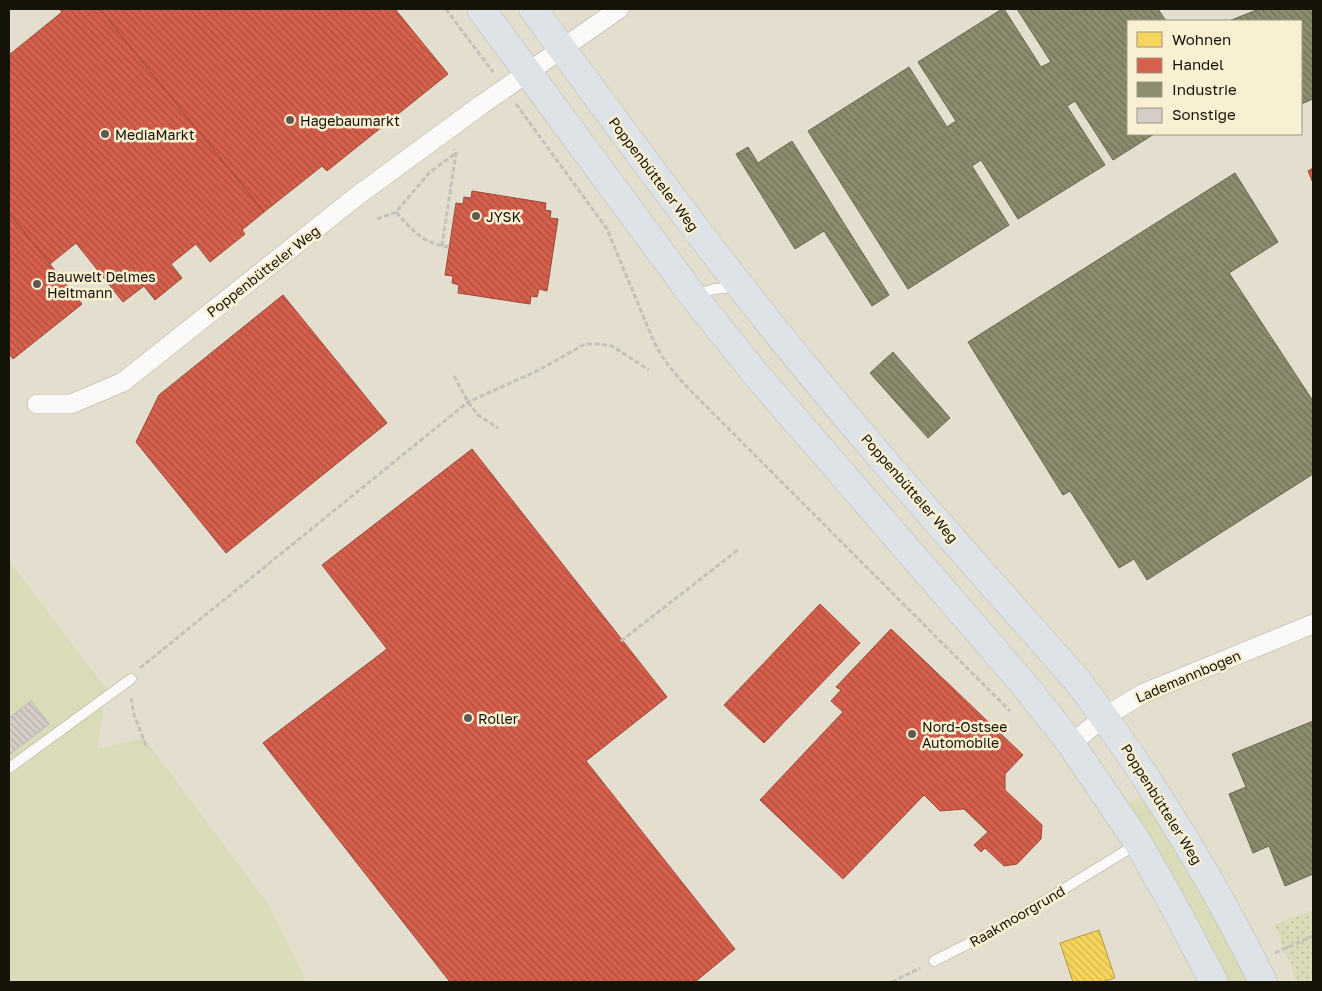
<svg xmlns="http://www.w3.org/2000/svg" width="1322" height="991" font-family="'Golos Text',sans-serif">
	<defs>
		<pattern id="park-dots" width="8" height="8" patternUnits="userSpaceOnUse" patternTransform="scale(1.25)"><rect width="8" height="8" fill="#dadbb9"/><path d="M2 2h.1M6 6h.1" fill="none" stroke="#babb9e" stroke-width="1.8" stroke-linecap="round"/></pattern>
		<pattern id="homes-back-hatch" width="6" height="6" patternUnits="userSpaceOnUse" patternTransform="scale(1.25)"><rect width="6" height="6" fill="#f6d55c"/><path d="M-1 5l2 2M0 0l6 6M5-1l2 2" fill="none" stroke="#d2b64f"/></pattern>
		<pattern id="shops-back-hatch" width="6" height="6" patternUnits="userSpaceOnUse" patternTransform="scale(1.25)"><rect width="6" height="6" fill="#d6604d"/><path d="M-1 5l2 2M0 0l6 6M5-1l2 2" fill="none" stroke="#ad4e3e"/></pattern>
		<pattern id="industry-back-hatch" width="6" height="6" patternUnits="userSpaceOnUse" patternTransform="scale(1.25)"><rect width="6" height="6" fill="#8c8c6e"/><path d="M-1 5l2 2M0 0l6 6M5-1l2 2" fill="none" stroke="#717159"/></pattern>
		<pattern id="building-back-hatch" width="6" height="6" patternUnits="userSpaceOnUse" patternTransform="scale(1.25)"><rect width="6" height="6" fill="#d6cdc8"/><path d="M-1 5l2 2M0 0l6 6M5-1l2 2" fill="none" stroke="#b7afaa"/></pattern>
	</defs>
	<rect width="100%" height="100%" fill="#e3dece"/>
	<!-- grass -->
	<g fill="#dadbb9">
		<polygon points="9,561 114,699 104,705 97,749 144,738 268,904 307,982 9,982"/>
		<polygon points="1142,796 1208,907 1248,982 1229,982 1198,920 1128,803"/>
	</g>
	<!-- park -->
	<polygon fill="url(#park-dots)" points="1313,910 1313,982 1297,982 1275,925"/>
	<!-- homes -->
	<polygon fill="url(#homes-back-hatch)" stroke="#b39b43" points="1099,930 1115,978 1101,982 1073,982 1060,943"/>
	<!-- shops -->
	<g fill="url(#shops-back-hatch)" stroke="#9c4939">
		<polygon points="59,9 100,9 264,212 242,230 245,234 210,262 196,244 171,264 182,278 155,300 144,286 123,302 76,243 50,264 9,213 9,55 62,12"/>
		<polygon points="100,9 395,9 448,74 327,171 322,166 264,212"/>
		<polygon points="1313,168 1313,183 1308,171"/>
		<polygon points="472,191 546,203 545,210 551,211 550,218 558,219 547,291 539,289 537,297 531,296 530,304 458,293 459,285 452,283 453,276 445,275 456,203 463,204 464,197 471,198"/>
		<polygon points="9,213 82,304 13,359 9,353"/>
		<polygon points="283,295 387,423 226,553 136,442 159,395"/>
		<polygon points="472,449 667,697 586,761 735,949 695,982 450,982 263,743 387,649 322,565"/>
		<polygon points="820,604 860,643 764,743 724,705"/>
		<polygon points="891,629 1023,755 1005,774 1005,790 1042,825 1041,839 1017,864 1004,866 985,848 981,852 974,845 988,832 964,809 940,811 924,795 843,879 760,800 843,712 831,701 841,690 836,687"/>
	</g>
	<!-- industry -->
	<g fill="url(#industry-back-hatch)" stroke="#696850">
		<polygon points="1002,9 1004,9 1041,67 1051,62 1017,9 1158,9 1166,21 1128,21 1128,134 1154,134 1113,160 1075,101 1067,106 1105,165 1018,219 981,160 972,166 1009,225 908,289 808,131 909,67 947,127 956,121 918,62"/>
		<polygon points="1259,9 1313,9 1313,99 1301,104 1301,21 1229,21"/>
		<polygon points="792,141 889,295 872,306 824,231 795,249 736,154 748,147 758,163"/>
		<polygon points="1235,173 1278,242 1229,273 1313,401 1313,474 1147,580 1134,559 1119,568 1070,491 1063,495 968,342"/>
		<polygon points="893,352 950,418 928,438 870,373"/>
		<polygon points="1313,721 1313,874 1285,886 1269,846 1253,853 1229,794 1246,787 1232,754"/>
	</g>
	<!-- building -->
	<polygon fill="url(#building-back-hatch)" stroke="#beb6b1" points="31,701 49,724 9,755 9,718"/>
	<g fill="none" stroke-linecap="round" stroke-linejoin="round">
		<!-- service casing -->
		<g stroke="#b2ada1" stroke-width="11">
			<g id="service">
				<polyline points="695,295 714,289 737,287"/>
				<polyline points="9,768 131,679"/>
				<polyline points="934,961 1005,925 1137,844"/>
			</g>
		</g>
		<!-- minor casing -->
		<g stroke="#b2ada1" stroke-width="20">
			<g id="minor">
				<polyline points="37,404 71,404 123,382 357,196 481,105 619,9"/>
				<polyline points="1071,744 1104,717 1144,693 1313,624"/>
			</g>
		</g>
		<!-- primary casing -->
		<g stroke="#bdbbb3" stroke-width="29">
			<g id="primary">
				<polyline points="481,9 693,296 754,372 1022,682 1071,744 1138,843 1171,901 1214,982"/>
				<path d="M533 9C601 102 669 196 741 287 847 423 963 551 1077 680 1148 775 1211 876 1263 982"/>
			</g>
		</g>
		<!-- path -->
		<g stroke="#c3c1bb" stroke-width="3" stroke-dasharray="5 2.5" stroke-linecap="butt">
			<polyline points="446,9 493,72"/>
			<path d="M516 104 607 229 654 342C663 360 675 374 688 388L1010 711"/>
			<path d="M396 212C413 231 422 243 449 247"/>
			<polyline points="377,219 396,212 430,172 456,153"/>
			<polyline points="442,246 456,153 454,149"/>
			<polyline points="454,376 468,402 478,415 498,428"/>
			<polyline points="621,641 739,549"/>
			<polyline points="140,668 468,402 537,371 585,344 598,344 612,346 649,370"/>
			<polyline points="131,698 134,715 147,748"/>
			<polyline points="1275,953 1313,936"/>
			<polyline points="892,982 920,968"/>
		</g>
		<!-- service -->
		<use href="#service" stroke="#fbfaf8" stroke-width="10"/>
		<!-- minor -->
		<use href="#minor" stroke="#fbfaf8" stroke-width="19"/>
		<!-- primary -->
		<use href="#primary" stroke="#dee3e7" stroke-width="28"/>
	</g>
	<!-- markers -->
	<g fill="#5e5a4e" stroke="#f9efd2" stroke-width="2">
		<circle cx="290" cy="120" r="5"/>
		<circle cx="105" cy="134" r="5"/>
		<circle cx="476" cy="216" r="5"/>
		<circle cx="37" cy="284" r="5"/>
		<circle cx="468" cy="718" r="5"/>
		<circle cx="912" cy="734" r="5"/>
	</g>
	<g text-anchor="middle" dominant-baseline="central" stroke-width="5" stroke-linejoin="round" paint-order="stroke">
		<!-- poi labels -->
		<g font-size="14" fill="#161309" stroke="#f9efd2" text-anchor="start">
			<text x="300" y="120">Hagebaumarkt</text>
			<text x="115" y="134">MediaMarkt</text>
			<text x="486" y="216">JYSK</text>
			<text x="47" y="276">Bauwelt Delmes<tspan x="47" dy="16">Heitmann</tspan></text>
			<text x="478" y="718">Roller</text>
			<text x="922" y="726">Nord-Ostsee<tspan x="922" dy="16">Automobile</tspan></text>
		</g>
		<!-- street labels -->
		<g font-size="14" fill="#161309" stroke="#f9efd2">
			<text transform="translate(654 174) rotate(53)">Poppenbütteler Weg</text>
			<text transform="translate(263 271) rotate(-38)">Poppenbütteler Weg</text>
			<text transform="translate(910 488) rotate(49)">Poppenbütteler Weg</text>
			<text transform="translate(1188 676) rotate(-23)">Lademannbogen</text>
			<text transform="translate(1162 804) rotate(58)">Poppenbütteler Weg</text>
			<text transform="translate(1017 916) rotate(-30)">Raakmoorgrund</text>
		</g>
	</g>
	<!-- border -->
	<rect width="1322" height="991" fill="none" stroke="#161309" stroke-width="20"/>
	<!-- legend -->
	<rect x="1127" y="20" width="175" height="115" fill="#f9efd2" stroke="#9e9782"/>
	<rect x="1137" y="32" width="25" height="15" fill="#f6d55c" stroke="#9e9782"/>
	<text x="1172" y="45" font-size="15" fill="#161309">Wohnen</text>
	<rect x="1137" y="58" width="25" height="15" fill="#d6604d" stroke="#9e9782"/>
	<text x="1172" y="70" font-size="15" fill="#161309">Handel</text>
	<rect x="1137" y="82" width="25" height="15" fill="#8c8c6e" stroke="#9e9782"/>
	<text x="1172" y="95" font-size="15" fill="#161309">Industrie</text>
	<rect x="1137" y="108" width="25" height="15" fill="#d6cdc8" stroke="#9e9782"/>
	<text x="1172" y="120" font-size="15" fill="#161309">Sonstige</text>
</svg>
